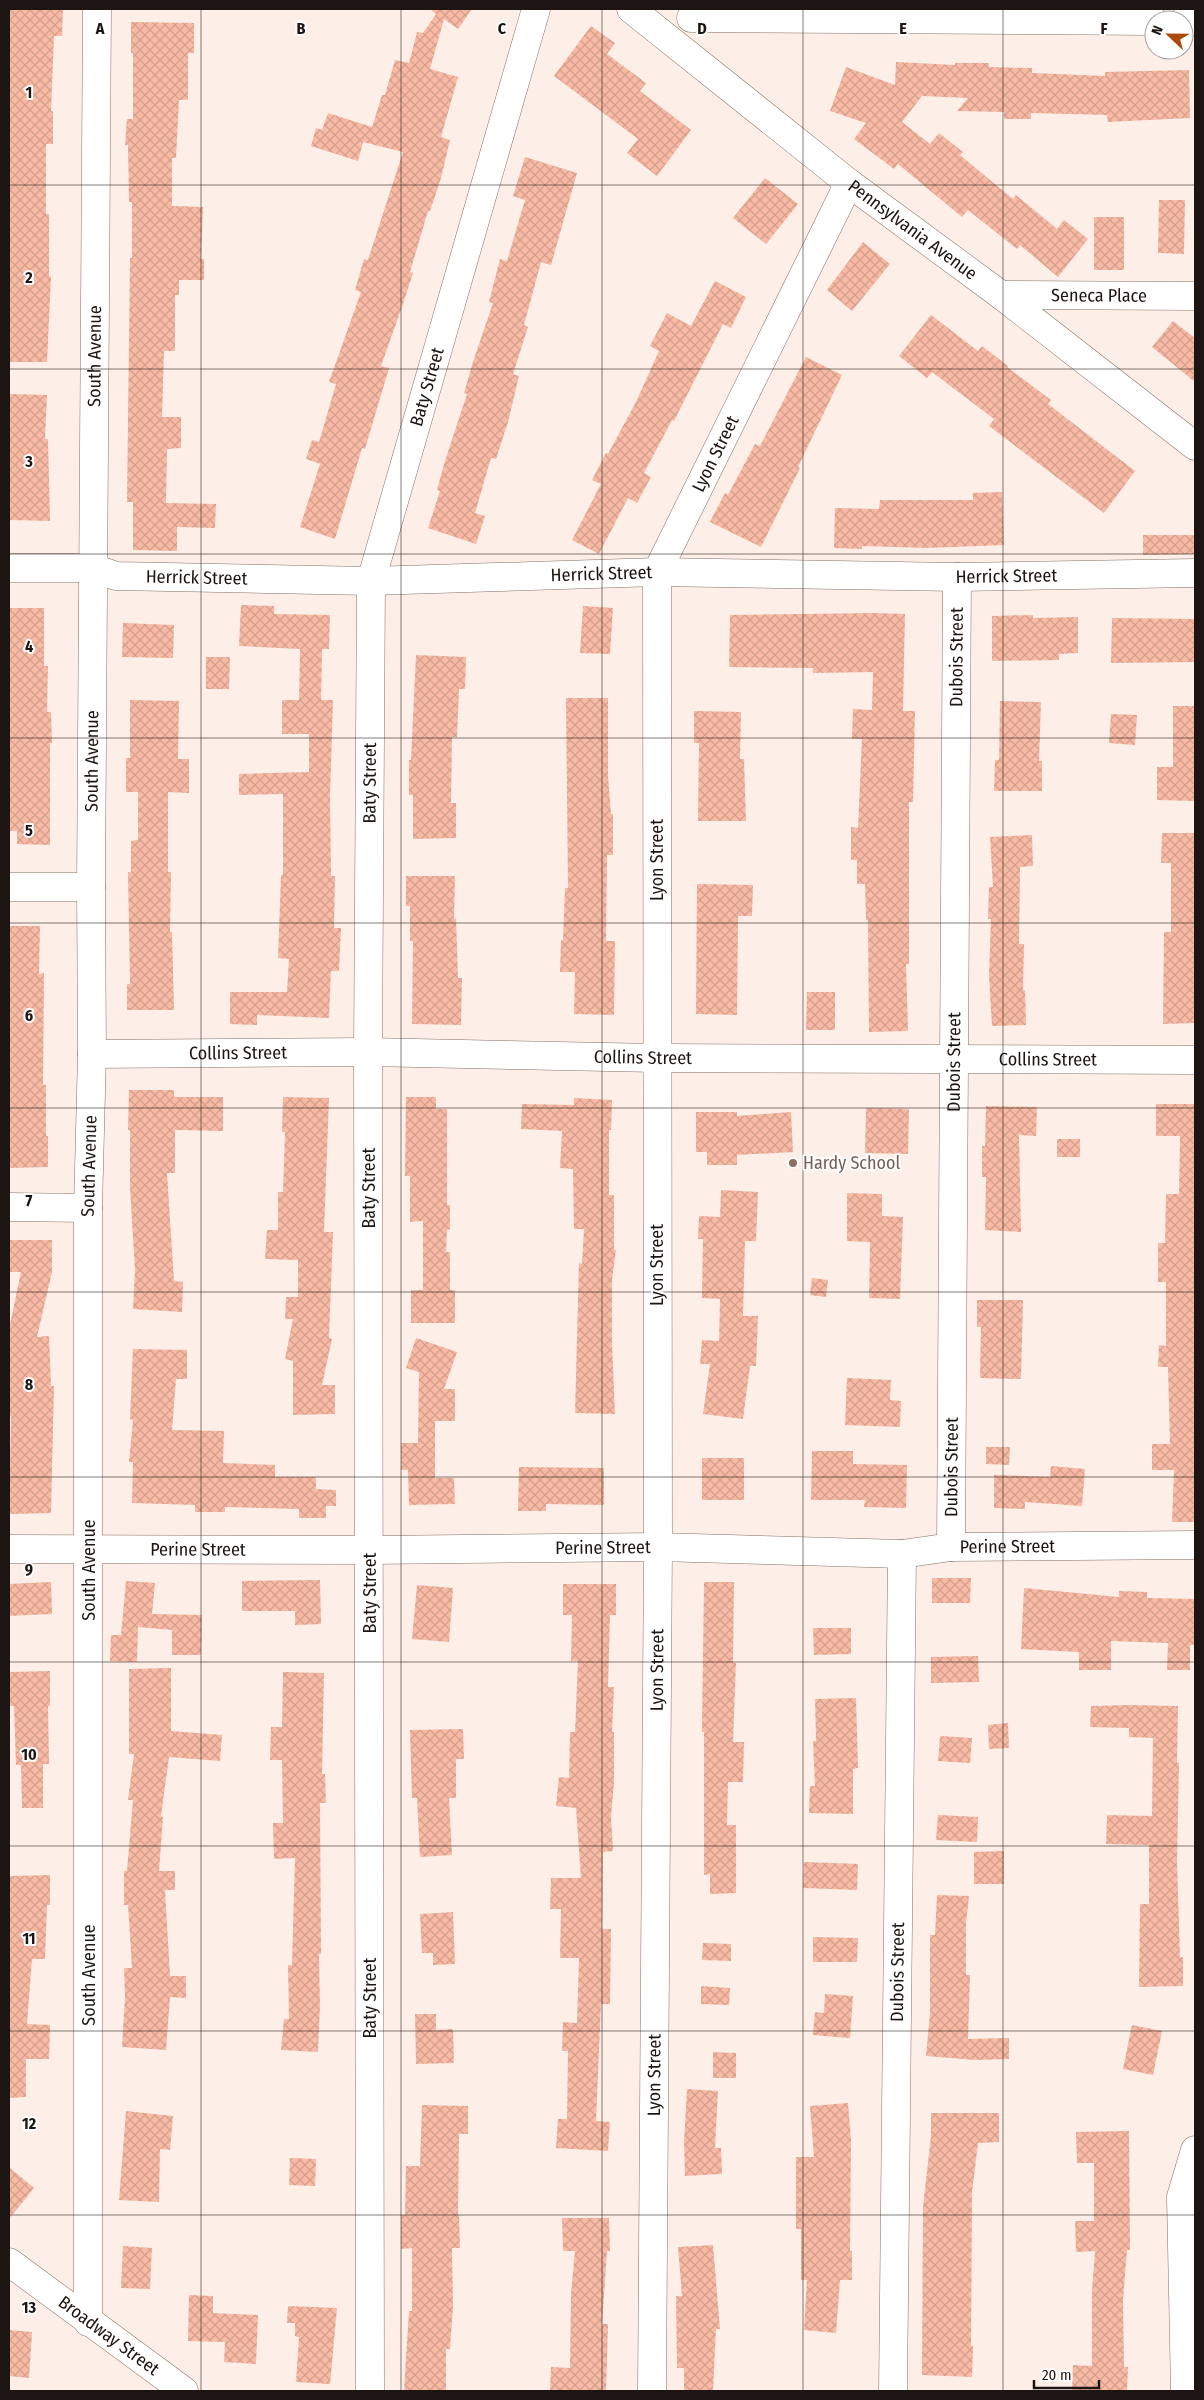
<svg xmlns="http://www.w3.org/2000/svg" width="1204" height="2400" font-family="'Fira Sans Condensed',sans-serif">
	<defs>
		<pattern id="building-cross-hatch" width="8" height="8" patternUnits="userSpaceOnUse" patternTransform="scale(1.25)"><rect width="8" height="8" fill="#f8baa4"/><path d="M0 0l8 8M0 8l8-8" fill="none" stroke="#d49f8c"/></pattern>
	</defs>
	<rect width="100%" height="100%" fill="#fdeee7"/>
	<!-- building -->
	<g fill="url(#building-cross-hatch)">
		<polygon points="9,9 63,9 62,36 54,36 51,111 53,111 53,144 46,144 46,214 49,214 49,276 51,277 47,362 9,362"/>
		<polygon points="430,9 472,9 458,29 444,19 430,69 458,77 441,137 450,140 441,178 430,211 428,211 410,272 413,273 403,304 381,366 389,368 365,449 362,448 335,539 300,527 320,464 306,459 312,440 319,442 336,384 329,382 361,292 355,290 364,259 368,260 403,152 363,142 358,161 311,146 316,128 322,130 328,113 372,127 382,95 385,95 395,60 409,63 417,32 423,33 436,14"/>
		<polygon points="131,22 194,23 194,53 188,53 188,100 179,100 176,158 172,158 172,206 203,207 201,259 204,259 204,280 179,280 179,295 175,295 175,351 164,351 162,417 181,417 181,448 167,449 166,503 216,504 215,528 177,527 177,551 133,550 133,502 127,502 130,258 132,258 132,202 129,202 128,145 125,145 127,119 133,119 133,53 131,53"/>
		<polygon points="591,26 615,43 607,54 646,83 640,91 691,130 657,176 627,153 638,139 554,76"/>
		<polygon points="896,62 955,65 955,63 989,63 989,67 1032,68 1032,73 1105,76 1105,72 1189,70 1190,118 1108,122 1107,115 1031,113 1031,119 1004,119 1004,112 957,111 968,98 922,96 902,122 930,144 939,133 963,152 960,155 1013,199 1016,195 1057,229 1064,220 1088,239 1058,277 1020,245 1017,249 968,210 962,217 898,164 894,169 854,139 866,123 830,111 846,67 895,85"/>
		<polygon points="525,157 577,173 551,265 541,262 524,325 528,327 513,374 519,376 508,422 496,459 491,458 475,513 485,516 476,544 428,528 440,491 437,490 445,461 467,394 464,393 473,362 493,303 489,302 500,259 507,261 525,200 513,196"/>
		<polygon points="765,178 798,204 766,244 733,218"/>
		<polygon points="1159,200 1185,200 1184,254 1158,253"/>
		<rect x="1094" y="217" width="30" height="53"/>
		<polygon points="863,242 890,264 852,311 827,290"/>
		<polygon points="715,281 746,297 731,328 723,324 674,421 672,420 644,473 651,477 637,503 628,498 599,554 572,540 601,484 592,480 606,453 608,454 636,402 659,351 650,346 667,313 691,326"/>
		<polygon points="931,315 978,351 982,346 1008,366 1007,367 1051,400 1048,404 1135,471 1104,513 989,426 994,419 932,372 927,378 899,356"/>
		<polygon points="1173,321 1195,338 1195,382 1152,347"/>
		<polygon points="806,357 842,375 798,467 800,468 761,547 710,522 725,493 728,495 755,444 760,446"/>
		<polygon points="9,394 47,395 45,439 48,439 50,521 9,520"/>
		<polygon points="1002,492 1004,545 926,548 862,546 862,549 834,548 835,508 879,509 880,500 973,500 973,493"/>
		<polygon points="1143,535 1195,535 1195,554 1143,555"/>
		<polygon points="241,605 274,606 274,614 330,615 329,649 322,649 321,700 333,700 330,796 331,876 335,876 334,928 341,928 339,971 331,971 329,1018 257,1015 257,1025 230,1024 230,992 287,992 289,959 278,958 281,875 283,875 283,794 239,795 239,774 309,772 309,734 282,734 282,700 299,700 300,649 239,646"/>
		<polygon points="583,606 613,608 610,654 580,653"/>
		<polygon points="9,608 44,608 44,666 48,666 47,712 51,712 52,743 50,743 50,845 17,844 17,831 9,831"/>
		<polygon points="875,613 905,614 903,711 915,711 913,802 909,802 909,964 906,964 908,1031 869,1032 868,920 866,920 865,884 857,884 857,860 851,860 851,827 858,828 862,739 852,739 853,709 872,710 873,672 813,673 813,668 729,667 730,615"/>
		<polygon points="1033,615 1033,618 1078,617 1078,653 1059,654 1059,660 992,661 992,616"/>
		<polygon points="1112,618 1195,619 1195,662 1111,663"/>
		<polygon points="123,623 174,625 173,658 122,657"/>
		<polygon points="416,655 466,657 465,689 459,689 457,737 452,737 451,803 456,803 456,838 413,839 413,795 409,795 409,760 411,760"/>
		<polygon points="206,657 230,657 229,689 206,689"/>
		<polygon points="566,698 608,698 608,776 611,814 613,814 613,855 607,855 606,941 615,941 614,1015 574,1014 575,972 560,972 561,940 563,940 565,888 568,888"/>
		<polygon points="130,700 179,701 178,759 189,759 189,793 168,792 168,872 171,872 170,932 172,932 174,1010 127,1010 127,984 130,984 128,872 131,872 131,841 138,840 138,792 126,792 126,758 130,758"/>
		<polygon points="1000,701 1041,702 1039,761 1042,761 1042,791 994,791 995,760 999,760"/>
		<polygon points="1173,706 1195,706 1195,801 1157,800 1157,767 1173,767"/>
		<polygon points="694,711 741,712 740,759 744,759 746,821 698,821 699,743 694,743"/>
		<polygon points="1111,714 1137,715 1135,745 1109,743"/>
		<polygon points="1162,833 1195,833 1195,1023 1163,1024 1164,932 1171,932 1171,863 1161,863"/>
		<polygon points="1032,835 1033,866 1020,867 1019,944 1024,944 1023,990 1025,990 1026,1025 992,1026 989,975 991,919 988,919 989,887 993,887 990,837"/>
		<polygon points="406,876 455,876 454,919 456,918 458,978 462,978 461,1025 412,1024 413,941 410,941 410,906 406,906"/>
		<polygon points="697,884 753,885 752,916 738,916 737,1015 696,1014"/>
		<polygon points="9,926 40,926 39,974 44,973 43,1085 46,1085 46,1136 48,1136 48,1167 9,1168"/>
		<polygon points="807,992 835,992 835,1030 806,1030"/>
		<polygon points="129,1090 174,1090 174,1097 223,1097 223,1131 175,1130 175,1173 167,1173 174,1281 183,1282 182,1312 133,1309 135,1270 130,1187 130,1130 128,1130"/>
		<polygon points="283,1097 329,1098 324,1232 333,1232 329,1338 332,1339 322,1385 335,1385 335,1414 293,1415 293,1361 285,1359 293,1319 285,1319 286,1297 298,1297 298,1260 265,1259 267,1230 278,1230 278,1192 283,1192 285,1132 282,1132"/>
		<polygon points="406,1097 436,1097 436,1109 447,1109 447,1205 450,1205 450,1229 447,1230 446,1252 450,1252 450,1290 455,1290 455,1323 411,1323 411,1290 423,1290 423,1221 410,1222 410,1176 405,1176"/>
		<polygon points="574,1098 612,1100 611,1130 609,1130 609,1195 614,1195 614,1250 616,1250 612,1280 612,1344 615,1414 575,1413 579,1263 582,1264 584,1229 574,1229 573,1169 560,1168 562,1131 521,1129 522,1104 574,1105"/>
		<polygon points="1156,1104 1195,1104 1195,1522 1172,1522 1174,1470 1152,1470 1152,1444 1170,1444 1168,1367 1158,1367 1159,1345 1166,1346 1166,1282 1158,1282 1158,1243 1165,1243 1166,1194 1179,1194 1180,1136 1156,1136"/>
		<polygon points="986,1106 1037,1107 1036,1136 1019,1135 1021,1232 985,1230 986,1177 982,1177 982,1146 985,1146"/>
		<polygon points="866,1108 909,1109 908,1154 865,1153"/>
		<polygon points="696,1112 737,1112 737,1116 791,1112 793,1152 737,1155 737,1165 707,1165 707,1152 696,1152"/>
		<rect x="1057" y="1139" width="23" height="18"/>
		<polygon points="721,1190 758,1192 756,1241 745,1241 743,1316 758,1316 756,1366 750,1366 743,1419 703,1414 710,1364 700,1364 702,1340 719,1341 720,1299 702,1298 703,1239 698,1239 699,1216 720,1217"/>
		<polygon points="847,1193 882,1194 882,1216 903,1217 900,1299 869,1298 870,1242 847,1241"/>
		<polygon points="9,1240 52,1240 52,1272 37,1337 49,1336 51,1386 54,1386 51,1513 9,1514 11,1416 9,1416 9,1329 21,1272 9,1272"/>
		<polygon points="812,1278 828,1280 826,1297 810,1295"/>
		<polygon points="977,1300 1023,1300 1021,1379 980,1378 981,1327 977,1327"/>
		<polygon points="416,1338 457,1352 444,1389 455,1389 455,1421 435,1421 435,1478 454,1478 455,1504 409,1505 408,1470 401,1470 401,1443 418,1443 419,1372 406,1368"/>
		<polygon points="133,1349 187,1350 187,1379 176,1379 172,1430 224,1431 223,1463 275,1465 275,1477 316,1477 316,1489 336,1490 336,1506 326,1506 326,1518 299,1518 299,1509 225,1507 225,1512 195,1512 195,1505 132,1503 133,1462 129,1462 133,1420 130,1419"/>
		<polygon points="847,1378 891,1380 890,1400 901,1401 900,1427 845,1425"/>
		<polygon points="986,1447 1010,1447 1009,1465 986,1464"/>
		<polygon points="812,1451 853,1451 853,1464 907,1465 906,1508 864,1507 865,1500 811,1500"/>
		<rect x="702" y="1458" width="42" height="42"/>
		<polygon points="1051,1466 1085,1469 1082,1506 1025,1502 1025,1509 994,1508 994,1475 1050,1477"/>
		<polygon points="519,1467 604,1468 604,1505 546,1504 546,1511 518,1511"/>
		<polygon points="932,1578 971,1578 970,1603 932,1603"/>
		<polygon points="320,1580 321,1624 295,1625 295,1611 242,1611 242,1581"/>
		<polygon points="126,1581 155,1583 152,1614 202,1615 201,1655 172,1655 172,1630 138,1627 137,1662 110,1661 111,1635 121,1635"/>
		<polygon points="51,1582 52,1614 9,1616 9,1584"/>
		<polygon points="704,1582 734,1582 733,1663 736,1663 733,1742 744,1742 743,1782 728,1782 727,1825 736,1825 736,1893 710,1894 710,1874 704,1875 704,1732 702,1732"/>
		<polygon points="563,1584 616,1584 616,1615 610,1615 608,1687 614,1687 612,1732 614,1732 614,1783 611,1816 613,1851 603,1852 602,1929 611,1929 610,2004 601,2004 596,2121 610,2122 608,2151 556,2148 558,2119 567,2119 568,2051 562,2051 563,2022 577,2023 579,1958 560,1958 561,1909 550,1909 551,1878 581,1878 576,1808 556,1806 559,1777 569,1778 570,1732 575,1732 578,1661 571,1661 572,1615 563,1615"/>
		<polygon points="417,1585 453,1588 449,1642 412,1639"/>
		<polygon points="1024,1588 1119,1597 1119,1591 1147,1592 1147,1598 1195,1599 1195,1645 1190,1645 1190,1670 1167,1670 1168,1643 1111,1641 1111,1670 1079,1670 1079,1652 1021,1649"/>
		<polygon points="813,1628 851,1628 851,1654 814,1655"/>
		<polygon points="978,1656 979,1682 931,1683 931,1657"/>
		<polygon points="171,1668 171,1731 222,1735 220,1761 169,1757 161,1816 163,1817 159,1871 175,1871 175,1890 165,1890 170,1976 186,1976 186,1998 170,1997 166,2050 122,2047 125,1997 124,1968 132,1968 128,1905 124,1905 124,1871 127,1871 133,1800 128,1800 134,1754 129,1754 129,1669"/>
		<polygon points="50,1671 50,1706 48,1706 49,1764 43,1764 43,1808 22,1808 21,1765 16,1765 14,1706 9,1706 9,1672"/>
		<polygon points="283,1672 324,1673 322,1774 325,1774 326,1803 320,1803 321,1954 319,1954 320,2006 318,2052 281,2050 284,2019 289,2019 288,1965 292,1965 295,1858 274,1859 273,1823 283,1823 282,1760 270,1760 271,1727 282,1727"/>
		<polygon points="856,1698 858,1768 853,1769 853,1814 809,1813 810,1786 815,1786 813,1741 816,1741 815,1699"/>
		<polygon points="1130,1705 1178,1706 1177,1763 1179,1763 1177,1862 1180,1957 1183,1957 1183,1986 1139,1987 1140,1904 1149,1904 1149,1845 1106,1844 1107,1815 1152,1816 1153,1738 1129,1737 1129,1728 1090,1727 1091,1706"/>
		<polygon points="1008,1723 1009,1748 989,1749 988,1725"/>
		<polygon points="463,1729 464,1759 456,1759 456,1798 449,1798 452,1855 420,1857 417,1798 412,1798 410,1730"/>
		<polygon points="940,1736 972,1738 970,1763 938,1761"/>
		<polygon points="938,1815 978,1817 977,1842 936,1840"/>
		<polygon points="1004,1851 1004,1884 974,1884 974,1852"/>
		<polygon points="804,1862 858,1864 857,1890 803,1888"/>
		<polygon points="50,1875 50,1905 47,1905 45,1959 32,1959 27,2024 50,2025 49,2059 26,2059 26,2097 9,2098 10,1876"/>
		<polygon points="937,1895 969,1896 966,1923 966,1975 970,1975 968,2039 1009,2038 1009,2059 975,2060 926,2056 930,2013 930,1935 935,1935"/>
		<polygon points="453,1912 455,1964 433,1965 433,1953 422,1953 420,1914"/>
		<polygon points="813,1937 858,1938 857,1962 813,1962"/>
		<polygon points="703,1943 731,1944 731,1961 702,1960"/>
		<polygon points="701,1986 730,1988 729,2005 701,2004"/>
		<polygon points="825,1994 853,1996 850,2038 813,2035 815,2012 824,2013"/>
		<polygon points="415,2014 436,2014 436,2030 453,2029 454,2063 416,2064"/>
		<polygon points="1132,2025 1162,2031 1153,2075 1123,2069"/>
		<polygon points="713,2052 736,2053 736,2078 713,2078"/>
		<polygon points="687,2089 718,2091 715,2148 721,2148 722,2174 685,2176 684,2142"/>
		<polygon points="848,2103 851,2140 850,2251 852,2251 852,2280 840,2280 836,2333 804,2330 807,2280 801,2280 801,2229 796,2229 796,2157 814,2157 810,2106"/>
		<polygon points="422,2105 468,2106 468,2134 459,2134 458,2215 459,2215 460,2248 452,2248 453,2306 450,2349 446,2349 446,2391 404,2391 409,2311 412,2311 412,2248 401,2249 401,2215 405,2215 406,2166 420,2166"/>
		<polygon points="126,2111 173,2116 170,2150 160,2149 159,2202 119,2200"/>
		<polygon points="931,2113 999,2113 999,2142 978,2143 972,2193 971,2346 973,2346 972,2377 922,2375 923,2207 931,2136"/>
		<polygon points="1129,2131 1130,2250 1127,2250 1123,2301 1124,2367 1128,2367 1127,2391 1072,2391 1073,2365 1092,2366 1092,2291 1095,2251 1076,2252 1075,2221 1094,2221 1094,2163 1077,2163 1076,2132"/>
		<polygon points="290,2158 316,2159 315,2186 289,2185"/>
		<polygon points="9,2167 34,2188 9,2219"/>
		<polygon points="562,2218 609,2218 610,2251 607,2251 602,2324 608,2324 606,2391 550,2391 551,2367 570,2368 571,2294 575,2251 563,2251"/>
		<polygon points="713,2245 720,2329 716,2329 713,2391 684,2391 684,2368 677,2368 676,2296 682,2296 678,2247"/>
		<polygon points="123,2246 152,2248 150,2289 121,2288"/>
		<polygon points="189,2295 213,2296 213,2313 258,2315 256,2364 224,2362 225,2342 188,2341"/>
		<polygon points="288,2306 337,2308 330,2384 296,2382 299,2337 295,2336 295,2323 287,2323"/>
		<polygon points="9,2330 32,2332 29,2378 9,2376"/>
	</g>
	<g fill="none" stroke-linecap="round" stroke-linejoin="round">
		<!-- minor casing -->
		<g stroke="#877167" stroke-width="29">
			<g id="minor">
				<polyline points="691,18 1154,21"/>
				<polyline points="1184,21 1195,21"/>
				<path id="s1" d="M1001 295 1195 296"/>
				<path id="s2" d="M9 568H93L116 576 371 581 657 572 957 577 1195 573"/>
				<polyline points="9,887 91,887"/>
				<path id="s3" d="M92 1054 368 1052 657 1058 1195 1060"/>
				<polyline points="9,1207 88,1208"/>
				<path id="s4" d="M951 1547 957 577"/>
				<path id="s5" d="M9 1549 370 1550 658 1547 902 1554 951 1547 1195 1545"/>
				<path id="s6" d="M9 2262 184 2391"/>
				<path id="s7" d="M88 2322V1208L92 1054 91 887 97 9"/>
				<path id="s8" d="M370 2391 368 1052 371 581 536 9"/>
				<path id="s9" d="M652 2391 658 1547 657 572 849 183"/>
				<path id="s10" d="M893 2391 902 1554"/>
				<polyline points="1185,2391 1181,2197 1195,2150"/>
			</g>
		</g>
		<!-- major casing -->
		<g stroke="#877167" stroke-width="29">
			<g id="major">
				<path id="s11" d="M631 9 849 183 1001 295 1195 446"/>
			</g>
		</g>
		<!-- minor -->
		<use href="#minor" stroke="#fff" stroke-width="28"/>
		<!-- major -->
		<use href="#major" stroke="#fff" stroke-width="28"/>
	</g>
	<!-- grid -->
	<path fill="none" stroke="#1d1511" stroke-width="1" stroke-opacity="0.55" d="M201 9V2391M401 9V2391M602 9V2391M803 9V2391M1003 9V2391M9 185H1195M9 369H1195M9 554H1195M9 738H1195M9 923H1195M9 1108H1195M9 1292H1195M9 1477H1195M9 1662H1195M9 1846H1195M9 2031H1195M9 2215H1195"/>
	<!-- markers -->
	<circle fill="#8d6e63" stroke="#fff" stroke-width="2" cx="793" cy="1163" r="5"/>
	<g text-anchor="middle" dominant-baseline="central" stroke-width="4" stroke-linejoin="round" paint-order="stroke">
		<!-- street labels -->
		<g font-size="18" fill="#1d1511" stroke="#fff">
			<text stroke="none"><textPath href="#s11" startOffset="358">Pennsylvania Avenue</textPath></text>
			<text stroke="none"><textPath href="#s1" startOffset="98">Seneca Place</textPath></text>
			<text stroke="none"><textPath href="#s7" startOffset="1966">South Avenue</textPath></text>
			<text stroke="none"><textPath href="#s8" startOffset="2012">Baty Street</textPath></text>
			<text stroke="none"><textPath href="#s9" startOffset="1951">Lyon Street</textPath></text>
			<text stroke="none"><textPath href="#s2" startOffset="594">Herrick Street</textPath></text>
			<text stroke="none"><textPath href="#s2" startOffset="999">Herrick Street</textPath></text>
			<text stroke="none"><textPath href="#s2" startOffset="189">Herrick Street</textPath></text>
			<text stroke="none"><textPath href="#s4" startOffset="890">Dubois Street</textPath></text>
			<text stroke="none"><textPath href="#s7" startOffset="1561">South Avenue</textPath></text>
			<text stroke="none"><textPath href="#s8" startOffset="1608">Baty Street</textPath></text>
			<text transform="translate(657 860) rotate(-90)">Lyon Street</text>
			<text stroke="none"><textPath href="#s3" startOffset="146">Collins Street</textPath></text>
			<text stroke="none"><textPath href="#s3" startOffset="551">Collins Street</textPath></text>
			<text stroke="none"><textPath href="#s3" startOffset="956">Collins Street</textPath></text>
			<text stroke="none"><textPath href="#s4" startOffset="485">Dubois Street</textPath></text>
			<text stroke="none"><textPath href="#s7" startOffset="1156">South Avenue</textPath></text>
			<text transform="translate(369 1188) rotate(-90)">Baty Street</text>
			<text transform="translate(657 1265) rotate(-90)">Lyon Street</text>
			<text stroke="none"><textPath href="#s4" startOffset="80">Dubois Street</textPath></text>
			<text stroke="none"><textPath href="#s5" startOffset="594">Perine Street</textPath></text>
			<text stroke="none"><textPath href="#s5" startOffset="999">Perine Street</textPath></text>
			<text stroke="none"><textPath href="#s5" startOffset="189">Perine Street</textPath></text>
			<text transform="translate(89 1570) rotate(-90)">South Avenue</text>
			<text transform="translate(370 1593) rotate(-90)">Baty Street</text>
			<text stroke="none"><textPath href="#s9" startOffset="721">Lyon Street</textPath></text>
			<text stroke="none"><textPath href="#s10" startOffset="419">Dubois Street</textPath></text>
			<text transform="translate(89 1975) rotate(-90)">South Avenue</text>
			<text transform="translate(370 1998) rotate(-90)">Baty Street</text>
			<text stroke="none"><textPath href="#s9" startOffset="316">Lyon Street</textPath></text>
			<text stroke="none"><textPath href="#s6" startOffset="124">Broadway Street</textPath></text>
		</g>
		<!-- education labels -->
		<g font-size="18" fill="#785e54" stroke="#fff" text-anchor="start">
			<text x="803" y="1163">Hardy School</text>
		</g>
	</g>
	<g font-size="16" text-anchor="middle" font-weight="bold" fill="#1d1511" stroke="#fff" stroke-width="4" stroke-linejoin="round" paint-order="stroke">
		<text x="100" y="34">A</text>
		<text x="301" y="34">B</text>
		<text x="502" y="34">C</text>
		<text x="702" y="34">D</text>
		<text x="903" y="34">E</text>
		<text x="1104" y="34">F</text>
		<text x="29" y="98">1</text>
		<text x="29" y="283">2</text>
		<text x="29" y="467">3</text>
		<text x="29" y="652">4</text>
		<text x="29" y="836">5</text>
		<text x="29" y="1021">6</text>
		<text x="29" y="1206">7</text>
		<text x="29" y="1390">8</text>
		<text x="29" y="1575">9</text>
		<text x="29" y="1760">10</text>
		<text x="29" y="1944">11</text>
		<text x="29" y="2129">12</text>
		<text x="29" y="2313">13</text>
	</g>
	<!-- border -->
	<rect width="1204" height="2400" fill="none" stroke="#1d1511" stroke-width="20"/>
	<!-- north arrow -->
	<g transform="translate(1169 35) rotate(292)"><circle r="24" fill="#ffffff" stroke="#a5a1a0"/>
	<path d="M0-4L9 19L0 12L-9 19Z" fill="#ab4a0a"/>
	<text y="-8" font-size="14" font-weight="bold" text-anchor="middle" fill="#1d1511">N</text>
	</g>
	<!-- scale -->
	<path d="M1034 2380v8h65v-8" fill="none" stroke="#1d1511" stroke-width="2.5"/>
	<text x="1042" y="2380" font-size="15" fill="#1d1511" stroke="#ffffff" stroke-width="4" paint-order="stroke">20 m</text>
</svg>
